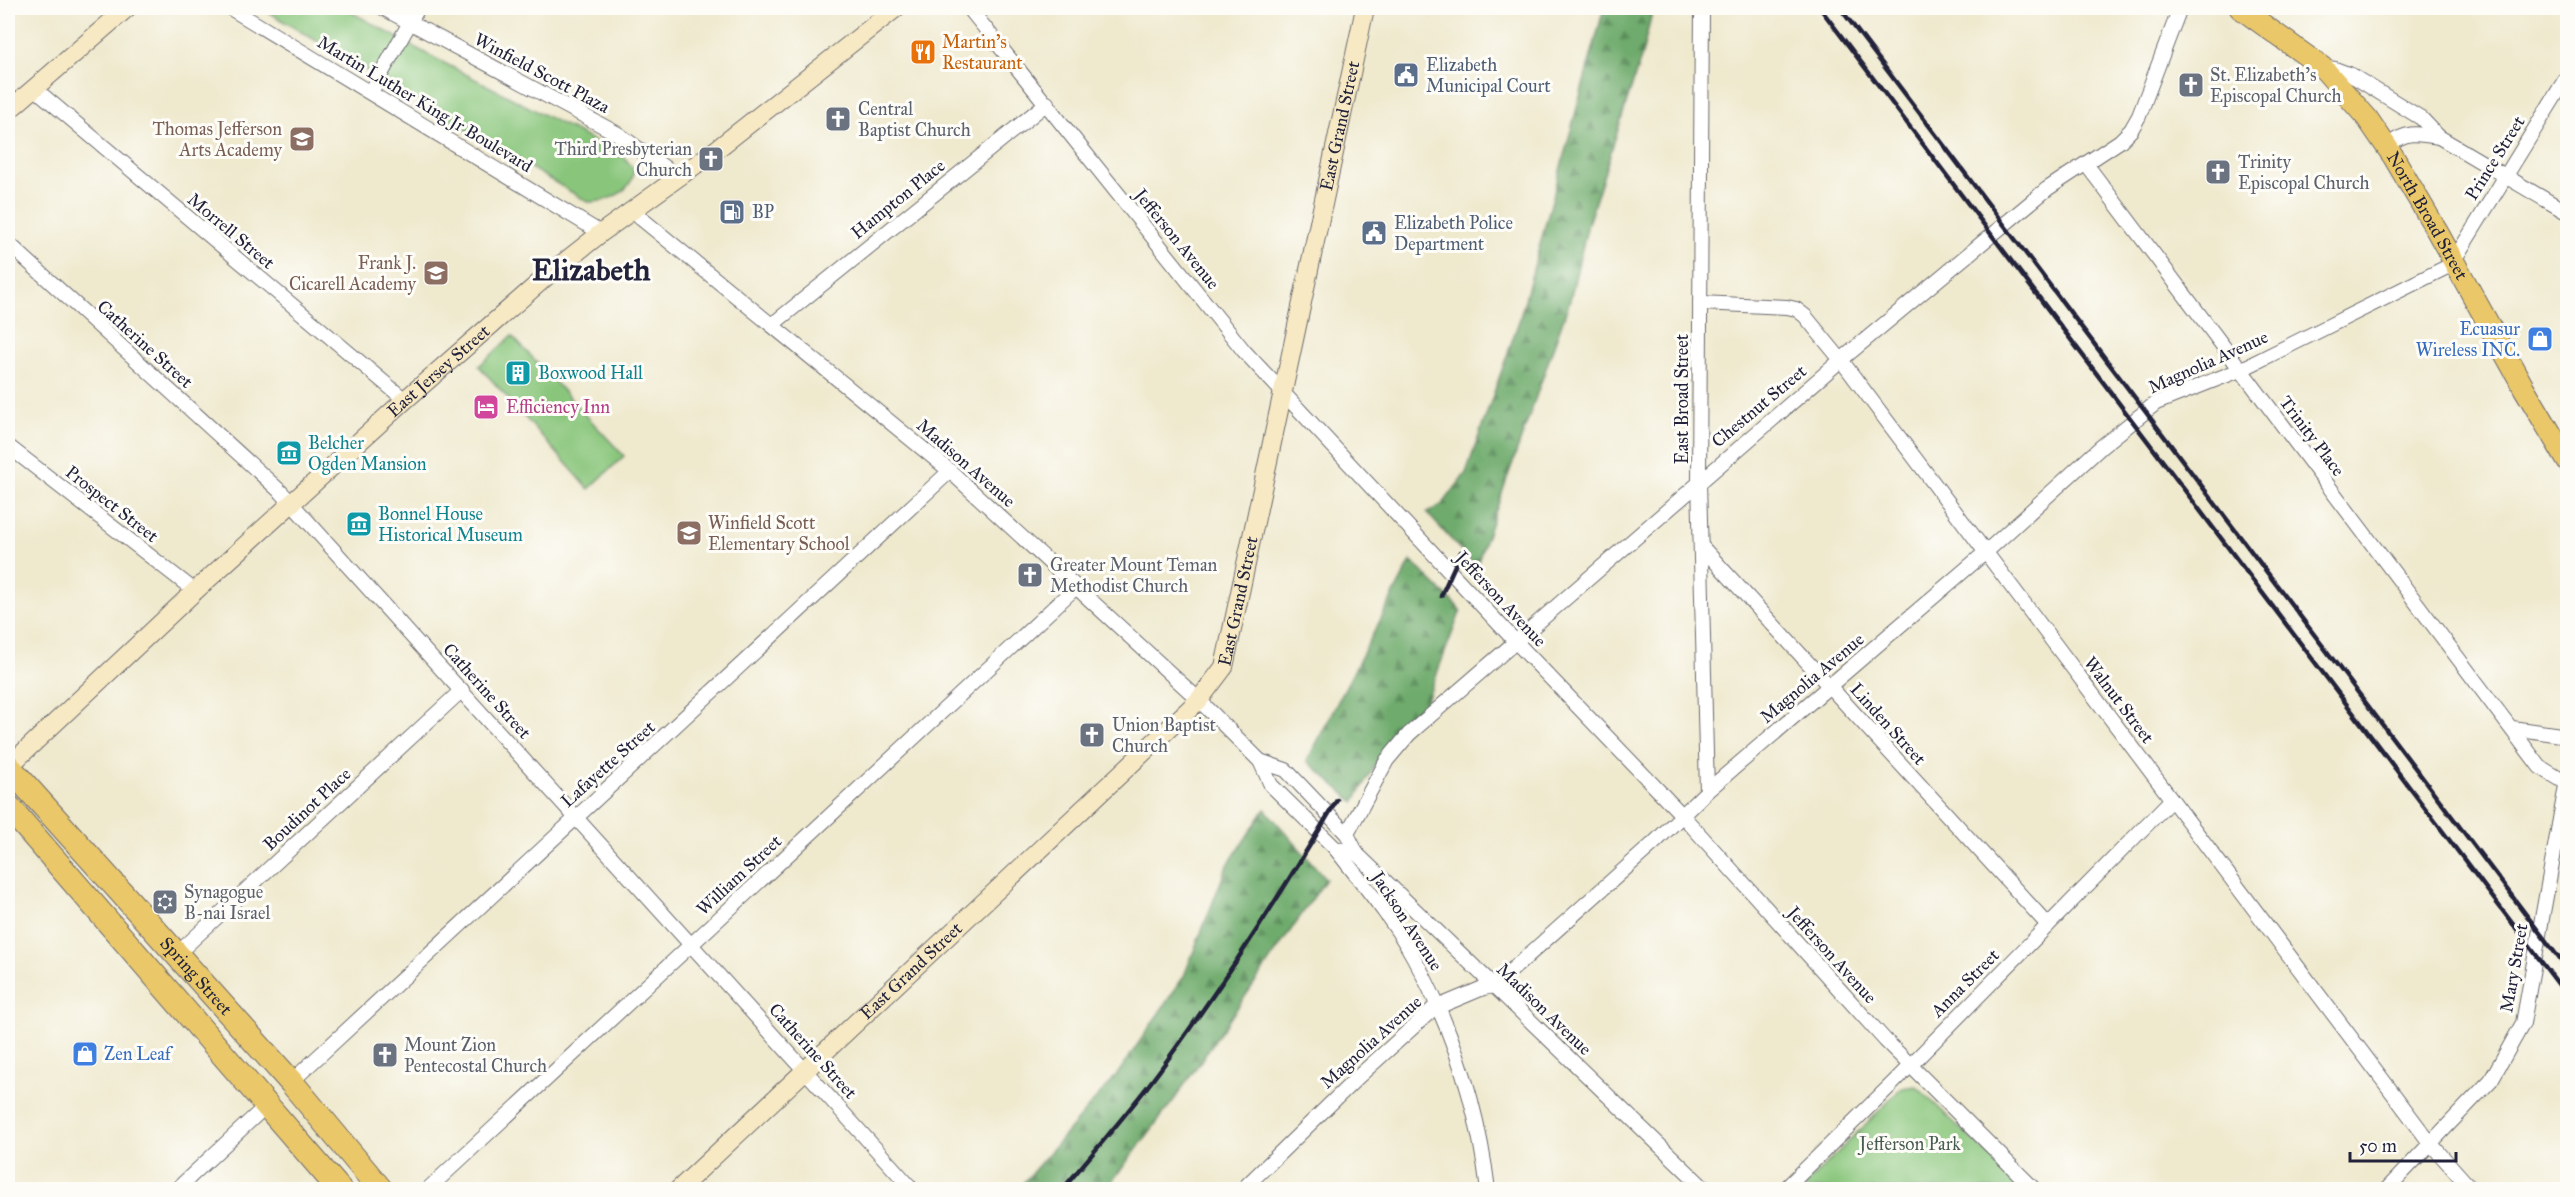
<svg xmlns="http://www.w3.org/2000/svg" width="2575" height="1197" font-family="'IM FELL Great Primer',serif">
	<defs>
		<pattern id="forest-firs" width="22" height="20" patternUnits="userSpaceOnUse" patternTransform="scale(1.5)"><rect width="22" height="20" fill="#6eab6c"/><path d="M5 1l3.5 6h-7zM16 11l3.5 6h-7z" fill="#5a8b5a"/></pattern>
	</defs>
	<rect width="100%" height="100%" fill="#fdfcf7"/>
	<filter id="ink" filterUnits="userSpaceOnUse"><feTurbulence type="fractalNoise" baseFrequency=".0167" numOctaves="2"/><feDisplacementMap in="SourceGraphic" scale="12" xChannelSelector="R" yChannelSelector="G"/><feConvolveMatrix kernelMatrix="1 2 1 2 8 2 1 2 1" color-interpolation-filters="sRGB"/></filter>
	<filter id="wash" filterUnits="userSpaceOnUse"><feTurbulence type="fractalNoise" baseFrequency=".008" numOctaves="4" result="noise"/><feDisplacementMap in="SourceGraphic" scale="24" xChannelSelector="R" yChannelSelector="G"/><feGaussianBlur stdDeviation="1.35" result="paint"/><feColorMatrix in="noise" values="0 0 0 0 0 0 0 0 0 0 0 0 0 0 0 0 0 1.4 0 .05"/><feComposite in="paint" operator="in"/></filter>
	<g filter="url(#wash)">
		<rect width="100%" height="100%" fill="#efe9ce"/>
		<!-- green -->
		<g fill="#89c67c" stroke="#56745c" stroke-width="1.5">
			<path d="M261 8H344L425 53 623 156 634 169C633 192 608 202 588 202Z"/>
			<polygon points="512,336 624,456 589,489 479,366"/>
			<polygon points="1916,1086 2024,1189 1801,1189 1902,1088"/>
		</g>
		<!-- forest -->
		<g fill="url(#forest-firs)" stroke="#486654" stroke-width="1.5">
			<polygon points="1604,8 1653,8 1643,51 1588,224 1570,300 1476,567 1427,513 1443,504 1466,473 1520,318"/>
			<polygon points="1411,561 1461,610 1420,718 1382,753 1354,802 1307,761"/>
			<polygon points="1265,809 1326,879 1174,1100 1106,1189 1018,1189 1119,1072 1184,976 1227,866"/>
		</g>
	</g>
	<g filter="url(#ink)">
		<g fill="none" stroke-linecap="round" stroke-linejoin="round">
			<!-- street casing -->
			<g stroke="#6a686e" stroke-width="16">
				<g id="street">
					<polyline points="230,8 601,233"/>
					<polyline points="383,8 618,134 679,178"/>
					<polyline points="969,8 1244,351 1515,641 1682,815 1885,1040 2035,1190"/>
					<polyline points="1702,8 1699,481 1707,791"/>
					<polyline points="2322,67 2335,69 2351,75 2421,118 2439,137 2568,213"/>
					<polyline points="34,88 405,400"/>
					<polyline points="371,92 418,8"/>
					<path d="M2387 146C2406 131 2416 133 2439 137"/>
					<polyline points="2086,164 2540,767 2568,784"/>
					<polyline points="632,211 950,471 1199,700 1260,761 1271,785 1335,848 1357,854"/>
					<polyline points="8,243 282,493 913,1190"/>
					<polyline points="1700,303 1787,307 1796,309 1805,316 1841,360 2431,1144 2472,1190"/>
					<polyline points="773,324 1047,103"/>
					<polyline points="8,446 195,591"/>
					<polyline points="1702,547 2048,925"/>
					<polyline points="2512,728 2568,736"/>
					<polyline points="1260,761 1286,770 1347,834 1357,854 1706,1190"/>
					<polyline points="1347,834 1387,760 1409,734 1841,360 2047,189 2120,141 2131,130 2139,116 2180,8"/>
					<path d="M1335 848C1362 883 1392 918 1413 956 1453 1029 1478 1107 1488 1190"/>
					<polyline points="177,954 462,690"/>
					<polyline points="291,1082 950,471"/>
					<polyline points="176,1190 268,1104"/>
					<polyline points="427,1190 1076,587"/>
					<polyline points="1242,1190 1359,1076 1433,1009 1483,988 1494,986 1655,842 1707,791 1987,551 2101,447 2156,403 2240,370 2451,265 2568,75"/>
					<polyline points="1784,1190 1894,1082 2171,800"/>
					<polyline points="2386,1190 2491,1080 2523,1023 2568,775"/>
				</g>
			</g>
			<!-- secondary casing -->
			<g stroke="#6a686e" stroke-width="20">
				<g id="secondary">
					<polyline points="8,111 127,8"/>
					<path id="s1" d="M8 767 195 591 405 400 548 275 601 233 712 153 896 8"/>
					<path id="s2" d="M678 1190 1199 700 1224 667 1365 8"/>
				</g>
			</g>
			<!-- primary casing -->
			<g stroke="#6a686e" stroke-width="23">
				<g id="primary">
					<path id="s3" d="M2240 8 2322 67 2367 118 2393 156 2433 224 2524 388 2568 462"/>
				</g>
			</g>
			<!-- highway casing -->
			<g stroke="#6a686e" stroke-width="26">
				<g id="highway">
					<path id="s4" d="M8 766 291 1082 381 1190"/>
					<polyline points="8,806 340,1190"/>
				</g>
			</g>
			<!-- street -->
			<use href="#street" stroke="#fff" stroke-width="14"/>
			<!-- secondary -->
			<use href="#secondary" stroke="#f7e9c3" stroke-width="18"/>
			<!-- primary -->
			<use href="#primary" stroke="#eac769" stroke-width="21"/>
			<!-- highway -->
			<use href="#highway" stroke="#eac769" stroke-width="24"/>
			<!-- rail -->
			<g stroke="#22223b" stroke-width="4.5">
				<polyline points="1820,8 2568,997"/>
				<polyline points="1840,8 2568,970"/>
				<polyline points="1441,596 1461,552"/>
				<path d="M1062 1190C1095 1150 1130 1111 1160 1070 1224 983 1282 893 1337 800"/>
			</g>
		</g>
	</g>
	<!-- icons -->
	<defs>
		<g id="restaurant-square" transform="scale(1.35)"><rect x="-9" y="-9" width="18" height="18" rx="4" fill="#e8710a" stroke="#fdfcf7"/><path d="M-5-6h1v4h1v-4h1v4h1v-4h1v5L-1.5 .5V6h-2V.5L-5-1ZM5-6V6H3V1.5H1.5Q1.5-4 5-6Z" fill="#fff"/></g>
		<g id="civic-square" transform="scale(1.35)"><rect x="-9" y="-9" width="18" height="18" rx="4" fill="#5c6f8a" stroke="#fdfcf7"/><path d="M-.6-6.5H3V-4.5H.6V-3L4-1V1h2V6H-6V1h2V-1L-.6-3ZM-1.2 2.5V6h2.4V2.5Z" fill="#fff"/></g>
		<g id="church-square" transform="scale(1.35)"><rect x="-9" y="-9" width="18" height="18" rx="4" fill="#6b7280" stroke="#fdfcf7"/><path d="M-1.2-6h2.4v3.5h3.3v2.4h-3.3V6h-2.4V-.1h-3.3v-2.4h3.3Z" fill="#fff"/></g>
		<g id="school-square" transform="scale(1.35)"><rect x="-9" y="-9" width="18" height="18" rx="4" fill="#8d6e63" stroke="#fdfcf7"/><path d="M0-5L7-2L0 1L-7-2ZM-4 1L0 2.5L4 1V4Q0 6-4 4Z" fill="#fff"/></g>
		<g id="fuel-square" transform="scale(1.35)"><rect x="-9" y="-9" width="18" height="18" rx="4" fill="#5c6f8a" stroke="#fdfcf7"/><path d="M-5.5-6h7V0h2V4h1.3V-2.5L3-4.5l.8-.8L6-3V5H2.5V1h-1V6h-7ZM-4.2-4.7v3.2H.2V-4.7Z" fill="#fff"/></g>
		<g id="shop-square" transform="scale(1.35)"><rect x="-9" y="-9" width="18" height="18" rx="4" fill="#3f7fe0" stroke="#fdfcf7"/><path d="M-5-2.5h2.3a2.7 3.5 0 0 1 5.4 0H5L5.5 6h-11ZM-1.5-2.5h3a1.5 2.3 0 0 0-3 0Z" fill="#fff"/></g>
		<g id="building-square" transform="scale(1.35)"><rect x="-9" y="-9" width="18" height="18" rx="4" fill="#0f9aa8" stroke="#fdfcf7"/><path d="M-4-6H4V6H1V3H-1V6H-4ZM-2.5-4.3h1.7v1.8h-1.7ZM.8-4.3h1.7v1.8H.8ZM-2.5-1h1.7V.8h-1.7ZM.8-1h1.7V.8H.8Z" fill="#fff"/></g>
		<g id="hotel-square" transform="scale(1.35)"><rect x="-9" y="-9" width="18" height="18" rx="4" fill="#d1479c" stroke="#fdfcf7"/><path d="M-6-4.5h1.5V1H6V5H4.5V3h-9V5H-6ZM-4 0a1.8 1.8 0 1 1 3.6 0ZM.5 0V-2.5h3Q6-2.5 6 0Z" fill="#fff"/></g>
		<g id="museum-square" transform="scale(1.35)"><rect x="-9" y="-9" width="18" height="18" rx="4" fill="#0f9aa8" stroke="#fdfcf7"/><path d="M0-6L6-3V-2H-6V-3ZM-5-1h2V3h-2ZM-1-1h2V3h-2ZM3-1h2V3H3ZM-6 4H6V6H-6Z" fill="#fff"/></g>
		<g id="synagogue-square" transform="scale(1.35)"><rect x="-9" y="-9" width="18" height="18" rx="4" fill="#6b7280" stroke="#fdfcf7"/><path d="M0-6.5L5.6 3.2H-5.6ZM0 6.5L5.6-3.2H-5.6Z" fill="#fff"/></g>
	</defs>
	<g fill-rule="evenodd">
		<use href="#restaurant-square" x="923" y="52"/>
		<use href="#civic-square" x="1406" y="75"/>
		<use href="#church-square" x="2191" y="85"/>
		<use href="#church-square" x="838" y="119"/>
		<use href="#school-square" x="302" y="139"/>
		<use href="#church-square" x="711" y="159"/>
		<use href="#church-square" x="2218" y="172"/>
		<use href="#fuel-square" x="732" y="212"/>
		<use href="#civic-square" x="1374" y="233"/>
		<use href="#school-square" x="436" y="273"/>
		<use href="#shop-square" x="2540" y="339"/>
		<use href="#building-square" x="518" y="373"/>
		<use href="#hotel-square" x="486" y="407"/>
		<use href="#museum-square" x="289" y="453"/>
		<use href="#museum-square" x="359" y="524"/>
		<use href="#school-square" x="689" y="533"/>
		<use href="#church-square" x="1030" y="575"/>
		<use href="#church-square" x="1092" y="735"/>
		<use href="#synagogue-square" x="165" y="902"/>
		<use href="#shop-square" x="85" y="1054"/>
		<use href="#church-square" x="385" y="1055"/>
	</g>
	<g text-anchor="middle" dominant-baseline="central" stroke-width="6" stroke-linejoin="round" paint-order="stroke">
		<!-- food labels -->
		<g font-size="18" fill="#c56008" stroke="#fdfcf7" text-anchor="start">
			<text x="942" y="42">Martin's<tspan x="942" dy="21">Restaurant</tspan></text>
		</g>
		<!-- service labels -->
		<g font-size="18" fill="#4e5e75" stroke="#fdfcf7" text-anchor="start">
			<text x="1426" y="65">Elizabeth<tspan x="1426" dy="21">Municipal Court</tspan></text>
			<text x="752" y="212">BP</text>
			<text x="1394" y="223">Elizabeth Police<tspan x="1394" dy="21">Department</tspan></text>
		</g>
		<!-- street labels -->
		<g font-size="18" fill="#22223b" stroke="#fdfcf7">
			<text transform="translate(542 73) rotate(28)">Winfield Scott Plaza</text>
			<text transform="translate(425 104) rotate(31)">Martin Luther King Jr Boulevard</text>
			<text stroke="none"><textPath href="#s2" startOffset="1310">East Grand Street</textPath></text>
			<text transform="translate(2495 158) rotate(-58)">Prince Street</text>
			<text transform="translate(898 199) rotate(-39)">Hampton Place</text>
			<text stroke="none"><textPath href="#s3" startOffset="284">North Broad Street</textPath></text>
			<text transform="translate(231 231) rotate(40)">Morrell Street</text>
			<text transform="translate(1177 239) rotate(51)">Jefferson Avenue</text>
			<text transform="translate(145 344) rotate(42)">Catherine Street</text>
			<text transform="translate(2208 362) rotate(-24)">Magnolia Avenue</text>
			<text stroke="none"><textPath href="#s1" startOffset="585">East Jersey Street</textPath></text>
			<text transform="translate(1682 399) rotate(-90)">East Broad Street</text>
			<text transform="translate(1759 406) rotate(-40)">Chestnut Street</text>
			<text transform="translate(2312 436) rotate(53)">Trinity Place</text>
			<text transform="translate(966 463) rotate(41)">Madison Avenue</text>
			<text transform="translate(112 504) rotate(38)">Prospect Street</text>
			<text transform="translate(1501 599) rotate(47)">Jefferson Avenue</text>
			<text stroke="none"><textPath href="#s2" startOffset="824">East Grand Street</textPath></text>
			<text transform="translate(1812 678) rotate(-40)">Magnolia Avenue</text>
			<text transform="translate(487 691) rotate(48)">Catherine Street</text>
			<text transform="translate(2119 700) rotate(53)">Walnut Street</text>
			<text transform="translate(1888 724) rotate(48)">Linden Street</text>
			<text transform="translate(608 764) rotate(-42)">Lafayette Street</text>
			<text transform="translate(307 809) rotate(-43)">Boudinot Place</text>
			<text transform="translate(739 875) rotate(-43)">William Street</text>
			<text transform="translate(1407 921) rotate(57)">Jackson Avenue</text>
			<text transform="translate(1832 955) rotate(48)">Jefferson Avenue</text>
			<text transform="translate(2514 968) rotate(-80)">Mary Street</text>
			<text stroke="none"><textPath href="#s2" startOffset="320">East Grand Street</textPath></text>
			<text stroke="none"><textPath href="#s4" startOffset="282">Spring Street</textPath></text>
			<text transform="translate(1965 983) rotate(-45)">Anna Street</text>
			<text transform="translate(1544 1009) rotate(44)">Madison Avenue</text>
			<text transform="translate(1371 1042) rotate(-42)">Magnolia Avenue</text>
			<text transform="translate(813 1051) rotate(48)">Catherine Street</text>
		</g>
		<!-- worship labels -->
		<g font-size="18" fill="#5b616d" stroke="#fdfcf7" text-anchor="start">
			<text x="2210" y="75">St. Elizabeth's<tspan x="2210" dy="21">Episcopal Church</tspan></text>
			<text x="858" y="109">Central<tspan x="858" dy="21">Baptist Church</tspan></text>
			<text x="692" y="149" text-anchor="end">Third Presbyterian<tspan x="692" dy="21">Church</tspan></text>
			<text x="2238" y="162">Trinity<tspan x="2238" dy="21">Episcopal Church</tspan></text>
			<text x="1050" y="565">Greater Mount Teman<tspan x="1050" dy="21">Methodist Church</tspan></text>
			<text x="1112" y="725">Union Baptist<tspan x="1112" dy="21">Church</tspan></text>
			<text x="184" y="892">Synagogue<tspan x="184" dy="21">B-nai Israel</tspan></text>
			<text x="404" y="1045">Mount Zion<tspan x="404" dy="21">Pentecostal Church</tspan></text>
		</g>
		<!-- education labels -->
		<g font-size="18" fill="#785e54" stroke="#fdfcf7" text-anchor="end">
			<text x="282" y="129">Thomas Jefferson<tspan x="282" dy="21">Arts Academy</tspan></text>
			<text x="416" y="263">Frank J.<tspan x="416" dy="21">Cicarell Academy</tspan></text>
			<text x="708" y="523" text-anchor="start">Winfield Scott<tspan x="708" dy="21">Elementary School</tspan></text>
		</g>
		<!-- shop labels -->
		<g font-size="18" fill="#366cbe" stroke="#fdfcf7" text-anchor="end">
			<text x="2520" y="329">Ecuasur<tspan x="2520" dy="21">Wireless INC.</tspan></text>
			<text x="104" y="1054" text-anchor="start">Zen Leaf</text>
		</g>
		<!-- culture labels -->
		<g font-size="18" fill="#0d838f" stroke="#fdfcf7" text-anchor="start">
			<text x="538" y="373">Boxwood Hall</text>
			<text x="308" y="443">Belcher<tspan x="308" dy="21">Ogden Mansion</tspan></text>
			<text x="378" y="514">Bonnel House<tspan x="378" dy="21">Historical Museum</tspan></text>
		</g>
		<!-- hotel labels -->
		<g font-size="18" fill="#b23c85" stroke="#fdfcf7" text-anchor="start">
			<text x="506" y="407">Efficiency Inn</text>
		</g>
		<!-- park labels -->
		<g font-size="18" fill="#465b52" stroke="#fdfcf7">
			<text x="1910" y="1144">Jefferson Park</text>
		</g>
		<!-- town labels -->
		<g font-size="30" font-weight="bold" fill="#22223b" stroke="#fdfcf7">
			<text x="591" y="270">Elizabeth</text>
		</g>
	</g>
	<!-- margin -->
	<rect width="2575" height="1197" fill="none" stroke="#fdfcf7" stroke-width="30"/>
	<!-- scale -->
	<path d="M2350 1152v9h106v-9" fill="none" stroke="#22223b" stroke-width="3"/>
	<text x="2359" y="1152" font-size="18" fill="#22223b" stroke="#fdfcf7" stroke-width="4.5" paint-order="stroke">50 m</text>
</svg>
